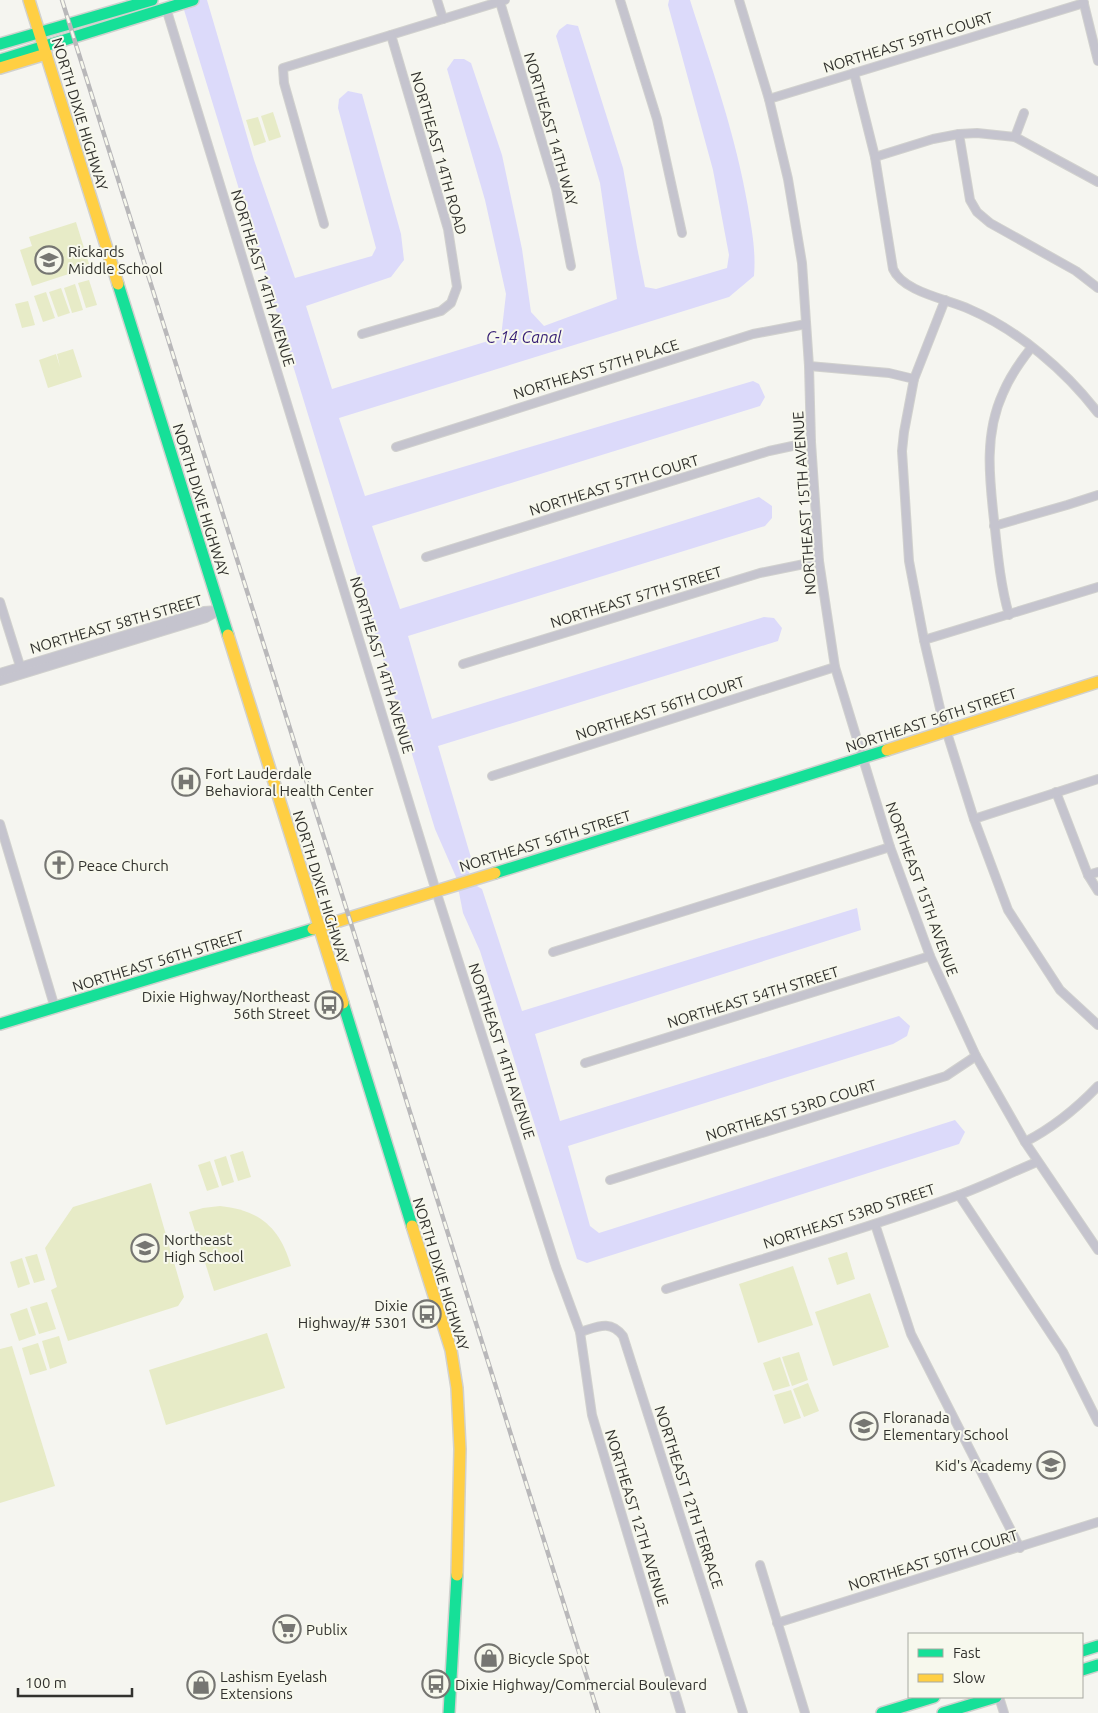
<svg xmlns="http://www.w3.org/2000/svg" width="1098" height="1713" font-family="Ubuntu,sans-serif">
	<rect width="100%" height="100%" fill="#f5f5f0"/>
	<!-- green -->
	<g fill="#e7ebc7">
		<polygon points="273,112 281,137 269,141 261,116"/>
		<polygon points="258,117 266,142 254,146 246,120"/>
		<polygon points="76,222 90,267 32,286 20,250 32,246 29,237"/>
		<polygon points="89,280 97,305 86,308 78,283"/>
		<polygon points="75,284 83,310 72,313 64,288"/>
		<polygon points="61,288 70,313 58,317 49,292"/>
		<polygon points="46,292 55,318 43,322 34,296"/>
		<polygon points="28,301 35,325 22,328 15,304"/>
		<polygon points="73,349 82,377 48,388 39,360 56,354 60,367 57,354"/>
		<polygon points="243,1151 251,1177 238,1181 230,1155"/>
		<polygon points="226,1156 234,1182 222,1186 214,1160"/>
		<polygon points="210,1161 219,1187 207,1191 198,1165"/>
		<polygon points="151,1183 184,1297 178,1306 68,1341 51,1290 57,1287 45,1248 73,1207"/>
		<path d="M220 1206C260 1210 280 1228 291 1266L214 1291 189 1212 203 1208Z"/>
		<polygon points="847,1252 855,1279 837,1285 828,1258"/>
		<polygon points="37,1254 45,1280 34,1283 25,1257"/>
		<polygon points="22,1258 30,1284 18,1288 10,1262"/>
		<polygon points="793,1266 813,1325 758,1343 739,1284"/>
		<polygon points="870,1293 889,1347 833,1366 815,1312"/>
		<polygon points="47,1302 56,1329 39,1334 30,1307"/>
		<polygon points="27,1308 36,1335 19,1341 10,1314"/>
		<polygon points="267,1333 285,1388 166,1425 149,1370"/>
		<polygon points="59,1336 67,1363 50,1369 42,1341"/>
		<polygon points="38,1343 47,1370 30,1375 22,1348"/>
		<polygon points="12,1346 55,1486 0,1503 0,1349"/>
		<polygon points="799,1352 808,1380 792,1386 782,1357"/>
		<polygon points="780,1357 790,1386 773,1391 763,1363"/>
		<polygon points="808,1383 819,1411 804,1417 793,1389"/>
		<polygon points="791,1390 801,1418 784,1424 774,1395"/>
	</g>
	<!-- water -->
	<path fill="#dcdafa" d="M181 0H207L254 160 295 278 372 256 376 248 338 108 339 99 348 91 362 94 401 234 404 260 391 277 306 306 332 389 501 337 506 294 485 200 447 69 454 59H464L471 63 502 155 522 249 531 312 544 326 617 299 600 183 556 36 559 30 567 24 578 26 623 168 637 247 645 287 656 289 727 268 729 255 713 170 668 5 669 0H690C712 69 736 136 748 207 752 231 756 251 754 276L729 297 339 418 365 496 753 381 759 384 765 397 760 406 372 526 400 609 759 497 772 506V518L765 526 408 636 432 719 764 617 774 618 782 628 778 641 438 746 472 861 469 873 472 883 482 889 522 1011 857 908 861 930 535 1034 560 1121 899 1016 910 1026 907 1036 893 1044 568 1146 590 1226 599 1233 955 1120 965 1132 959 1144 587 1263 577 1259 480 951 463 913 456 877 435 829Z"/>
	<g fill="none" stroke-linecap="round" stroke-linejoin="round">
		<!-- street casing -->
		<g stroke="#d1d1ce" stroke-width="10">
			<g id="street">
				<polyline points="437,0 443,19"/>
				<polyline points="620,0 657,119 682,233"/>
				<polyline points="739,0 769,99 788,179 802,263 809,366 811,442 819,561 835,667 890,847 930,956 976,1056 1025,1142 1098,1250"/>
				<polyline points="1083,0 1098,61"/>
				<polyline points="500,2 556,189 571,266"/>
				<polyline points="166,8 436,891 556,1267 580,1332 592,1415 681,1713"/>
				<path d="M854 73 875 157 893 269C903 292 947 299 969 309 1018 330 1066 371 1098 413"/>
				<polyline points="769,99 1084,3"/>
				<polyline points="959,134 970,200 977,212 990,223 1076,271 1098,288"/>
				<polyline points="1015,137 1024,113"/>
				<polyline points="875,157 933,139 959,134 977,133 1015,137 1098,182"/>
				<polyline points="324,224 284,83 283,68 505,0"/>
				<polyline points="945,300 914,379 904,432 902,451 909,561 924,640 942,717 974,819 1008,910 1060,990 1098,1025"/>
				<polyline points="362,334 441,311 451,303 457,287 448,229 391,35"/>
				<polyline points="809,366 889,373 914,379"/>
				<polyline points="396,447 753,334 806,324"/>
				<polyline points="994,526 1067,505 1098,495"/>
				<polyline points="426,557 769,451 811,442"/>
				<polyline points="0,602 21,669"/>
				<path d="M1009 615C1001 587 998 558 995 529 990 483 983 436 1003 393 1010 376 1020 362 1031 348"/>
				<polyline points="924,640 1098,587"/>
				<polyline points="463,664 760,573 819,561"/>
				<polyline points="0,673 204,611 218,610"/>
				<polyline points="0,681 206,618 220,610"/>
				<polyline points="492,776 835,667"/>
				<polyline points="1056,792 1088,875 1098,891"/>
				<polyline points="974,819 1098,779"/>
				<polyline points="0,824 55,1008"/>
				<polyline points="1088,875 1098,872"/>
				<polyline points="553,952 890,847"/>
				<polyline points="585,1063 930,956"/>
				<path d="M1025 1142C1052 1128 1077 1108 1098 1086"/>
				<polyline points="610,1180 946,1076 976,1056"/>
				<polyline points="959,1195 1063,1352 1098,1422"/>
				<polyline points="875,1224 911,1334 1020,1548"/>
				<path d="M666 1289C763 1258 861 1231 956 1196 984 1186 1010 1173 1037 1162"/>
				<path d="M580 1332C597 1327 610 1319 623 1336L743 1713"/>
				<polyline points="760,1565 805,1713"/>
				<polyline points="777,1623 1098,1522"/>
				<polyline points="999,1697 1004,1713"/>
			</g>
		</g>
		<!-- fast casing -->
		<g stroke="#d1d1ce" stroke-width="14">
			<g id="fast">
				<polyline points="0,44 152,0"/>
				<polyline points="0,60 193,0"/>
				<polyline points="118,284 228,635"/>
				<polyline points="495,873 887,750"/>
				<polyline points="343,1003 412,1226"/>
				<polyline points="0,1024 313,929"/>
				<polyline points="1082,1651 1098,1646"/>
				<polyline points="1082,1670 1098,1665"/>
				<polyline points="449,1713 457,1575"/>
				<polyline points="882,1713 934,1697"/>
				<polyline points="943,1713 996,1697"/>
			</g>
		</g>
		<!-- slow casing -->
		<g stroke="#d1d1ce" stroke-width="14">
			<g id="slow">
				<polyline points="29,0 118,284"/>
				<polyline points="0,68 46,54"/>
				<polyline points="228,635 343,1003"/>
				<polyline points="887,750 1098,682"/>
				<polyline points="313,929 495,873"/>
				<polyline points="412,1226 451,1350 457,1388 460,1449 457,1575"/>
			</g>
		</g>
		<!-- street -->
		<use href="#street" stroke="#c5c4ce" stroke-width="8"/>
		<!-- fast -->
		<use href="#fast" stroke="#16e098" stroke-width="11"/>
		<!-- slow -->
		<use href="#slow" stroke="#ffcf43" stroke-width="11"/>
		<!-- rail casing -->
		<g stroke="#b9b8ba" stroke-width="4.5">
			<polyline id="rail" points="62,0 598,1713"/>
		</g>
		<!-- rail -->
		<use href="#rail" stroke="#f7f8ed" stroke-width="2.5" stroke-dasharray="8" stroke-linecap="butt"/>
	</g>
	<!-- icons -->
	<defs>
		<g id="school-ring" transform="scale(1.4375)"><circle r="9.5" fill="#f7f8ed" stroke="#767672" stroke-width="1.5"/><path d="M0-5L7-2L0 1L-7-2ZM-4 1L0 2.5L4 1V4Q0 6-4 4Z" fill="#767672"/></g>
		<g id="hospital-ring" transform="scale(1.4375)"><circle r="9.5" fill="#f7f8ed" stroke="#767672" stroke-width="1.5"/><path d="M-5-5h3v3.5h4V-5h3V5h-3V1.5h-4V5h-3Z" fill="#767672"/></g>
		<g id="church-ring" transform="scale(1.4375)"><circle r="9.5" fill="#f7f8ed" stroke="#767672" stroke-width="1.5"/><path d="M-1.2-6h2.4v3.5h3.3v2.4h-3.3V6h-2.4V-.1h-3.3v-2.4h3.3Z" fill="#767672"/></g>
		<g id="bus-ring" transform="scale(1.4375)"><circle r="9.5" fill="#f7f8ed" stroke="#767672" stroke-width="1.5"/><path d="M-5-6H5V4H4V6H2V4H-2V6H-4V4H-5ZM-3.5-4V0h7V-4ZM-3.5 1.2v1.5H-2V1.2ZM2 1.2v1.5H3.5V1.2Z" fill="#767672"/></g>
		<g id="supermarket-ring" transform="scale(1.4375)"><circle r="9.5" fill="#f7f8ed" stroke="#767672" stroke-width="1.5"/><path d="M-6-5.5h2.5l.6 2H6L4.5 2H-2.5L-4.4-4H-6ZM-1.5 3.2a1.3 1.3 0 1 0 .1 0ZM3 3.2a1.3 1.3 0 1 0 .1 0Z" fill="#767672"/></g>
		<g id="shop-ring" transform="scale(1.4375)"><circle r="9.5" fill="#f7f8ed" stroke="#767672" stroke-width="1.5"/><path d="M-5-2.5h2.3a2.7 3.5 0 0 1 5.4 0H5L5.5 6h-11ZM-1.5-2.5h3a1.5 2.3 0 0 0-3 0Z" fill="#767672"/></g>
	</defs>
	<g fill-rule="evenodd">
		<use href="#school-ring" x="49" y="260"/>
		<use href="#hospital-ring" x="186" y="782"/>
		<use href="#church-ring" x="59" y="865"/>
		<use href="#bus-ring" x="329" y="1005"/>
		<use href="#school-ring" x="145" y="1248"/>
		<use href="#bus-ring" x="427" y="1314"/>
		<use href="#school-ring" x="864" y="1426"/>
		<use href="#school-ring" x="1051" y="1465"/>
		<use href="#supermarket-ring" x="287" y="1629"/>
		<use href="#shop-ring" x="489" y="1658"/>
		<use href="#bus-ring" x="436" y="1684"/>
		<use href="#shop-ring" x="201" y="1685"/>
	</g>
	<g text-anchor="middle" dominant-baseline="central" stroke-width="4" stroke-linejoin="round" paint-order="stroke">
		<!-- street labels -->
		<g font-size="15" fill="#32322e" stroke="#f7f8ed">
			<text transform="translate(908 42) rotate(-17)">NORTHEAST 59TH COURT</text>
			<text transform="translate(80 114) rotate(73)">NORTH DIXIE HIGHWAY</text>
			<text transform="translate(551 129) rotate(74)">NORTHEAST 14TH WAY</text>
			<text transform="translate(439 153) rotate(74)">NORTHEAST 14TH ROAD</text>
			<text transform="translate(263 278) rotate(73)">NORTHEAST 14TH AVENUE</text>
			<text transform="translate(596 369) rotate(-17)">NORTHEAST 57TH PLACE</text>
			<text transform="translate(614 485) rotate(-17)">NORTHEAST 57TH COURT</text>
			<text transform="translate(201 500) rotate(73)">NORTH DIXIE HIGHWAY</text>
			<text transform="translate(804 503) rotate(-94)">NORTHEAST 15TH AVENUE</text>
			<text transform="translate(636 597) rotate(-17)">NORTHEAST 57TH STREET</text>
			<text transform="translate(116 624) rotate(-16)">NORTHEAST 58TH STREET</text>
			<text transform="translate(382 665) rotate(73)">NORTHEAST 14TH AVENUE</text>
			<text transform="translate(660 708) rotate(-18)">NORTHEAST 56TH COURT</text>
			<text transform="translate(931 720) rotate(-18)">NORTHEAST 56TH STREET</text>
			<text transform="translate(545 841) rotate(-17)">NORTHEAST 56TH STREET</text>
			<text transform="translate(321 887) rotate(73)">NORTH DIXIE HIGHWAY</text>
			<text transform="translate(922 889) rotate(70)">NORTHEAST 15TH AVENUE</text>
			<text transform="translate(158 961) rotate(-17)">NORTHEAST 56TH STREET</text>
			<text transform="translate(753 997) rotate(-17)">NORTHEAST 54TH STREET</text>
			<text transform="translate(502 1051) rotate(72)">NORTHEAST 14TH AVENUE</text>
			<text transform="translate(791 1110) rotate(-17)">NORTHEAST 53RD COURT</text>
			<text transform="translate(849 1216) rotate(-18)">NORTHEAST 53RD STREET</text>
			<text transform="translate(441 1274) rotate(73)">NORTH DIXIE HIGHWAY</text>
			<text transform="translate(689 1497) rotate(72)">NORTHEAST 12TH TERRACE</text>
			<text transform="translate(637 1518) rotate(73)">NORTHEAST 12TH AVENUE</text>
			<text transform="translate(933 1560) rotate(-17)">NORTHEAST 50TH COURT</text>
		</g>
		<!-- poi labels -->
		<g font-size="15" fill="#32322e" stroke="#f7f8ed" text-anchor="start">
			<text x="68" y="251">Rickards<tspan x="68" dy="17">Middle School</tspan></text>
			<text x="205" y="773">Fort Lauderdale<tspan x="205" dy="17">Behavioral Health Center</tspan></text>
			<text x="78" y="865">Peace Church</text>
			<text x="310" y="996" text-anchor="end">Dixie Highway/Northeast<tspan x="310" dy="17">56th Street</tspan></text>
			<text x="164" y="1239">Northeast<tspan x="164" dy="17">High School</tspan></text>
			<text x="408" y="1305" text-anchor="end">Dixie<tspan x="408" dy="17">Highway/# 5301</tspan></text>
			<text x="883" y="1417">Floranada<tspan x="883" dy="17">Elementary School</tspan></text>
			<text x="1032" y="1465" text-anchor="end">Kid's Academy</text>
			<text x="306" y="1629">Publix</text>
			<text x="508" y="1658">Bicycle Spot</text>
			<text x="220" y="1676">Lashism Eyelash<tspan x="220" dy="17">Extensions</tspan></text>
			<text x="455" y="1684">Dixie Highway/Commercial Boulevard</text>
		</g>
		<!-- water labels -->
		<g font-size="16" font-style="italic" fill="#361e75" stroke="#f7f8ed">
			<text x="524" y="337">C-14 Canal</text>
		</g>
	</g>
	<!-- legend -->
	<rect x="908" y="1633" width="175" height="65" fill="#f7f8ed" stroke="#a8a9a1"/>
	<rect x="918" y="1649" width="25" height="8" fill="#16e098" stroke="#a8a9a1"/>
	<text x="953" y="1658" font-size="15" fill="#32322e">Fast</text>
	<rect x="918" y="1674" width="25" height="8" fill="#ffcf43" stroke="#a8a9a1"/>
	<text x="953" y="1683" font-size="15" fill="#32322e">Slow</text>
	<!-- scale -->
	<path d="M18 1688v8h114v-8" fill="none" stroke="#32322e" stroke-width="2.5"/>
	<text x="25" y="1688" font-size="15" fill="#32322e" stroke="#f7f8ed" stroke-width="4" paint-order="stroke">100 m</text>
</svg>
